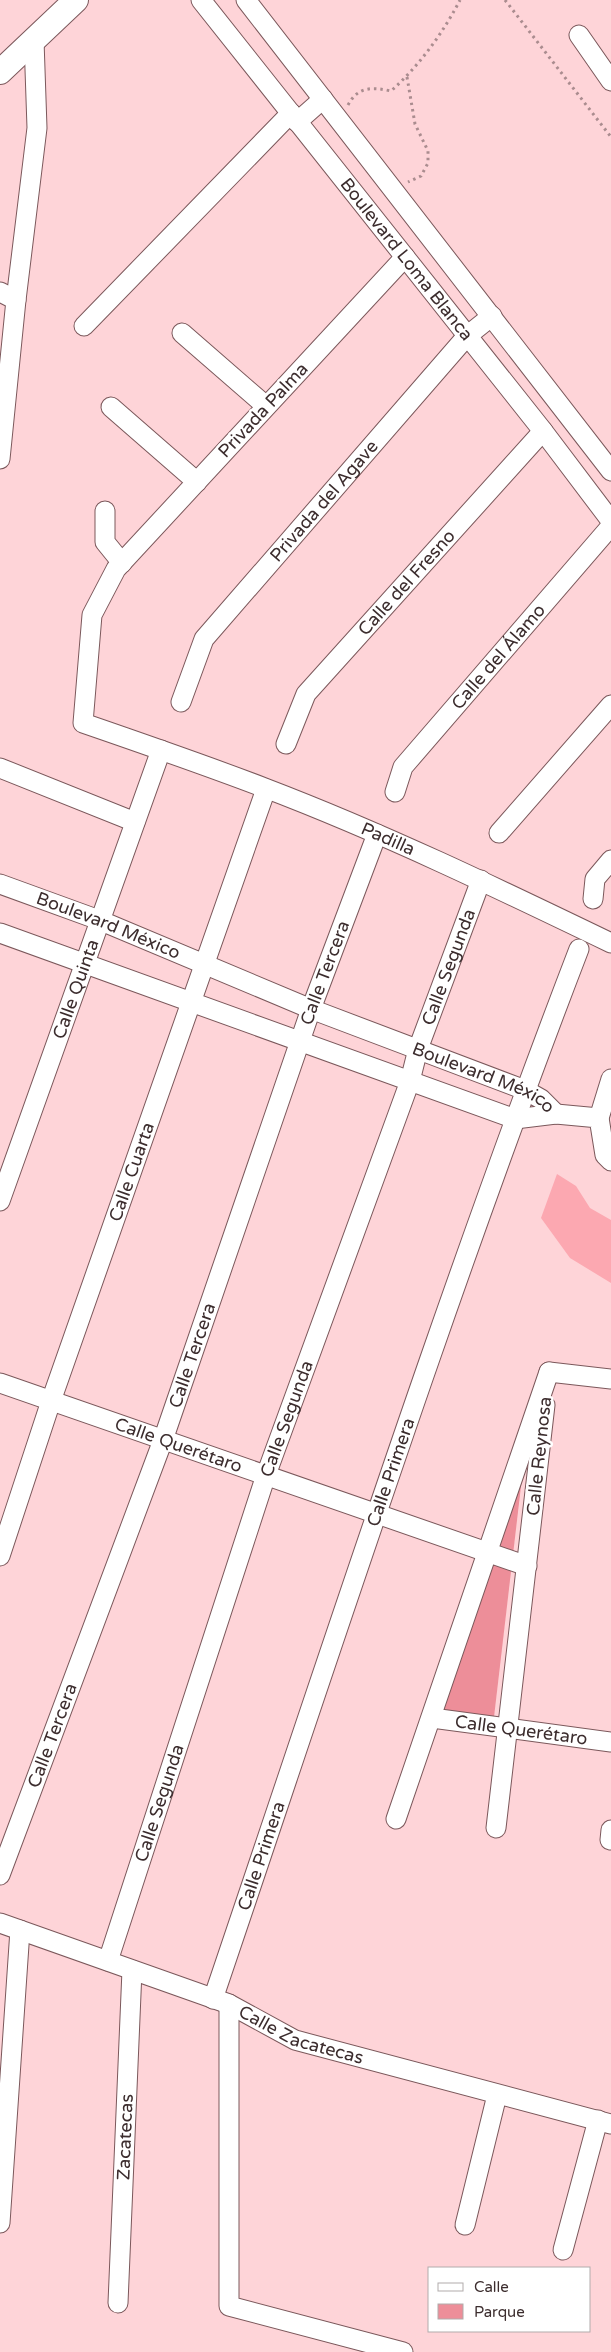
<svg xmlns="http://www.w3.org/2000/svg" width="611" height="2352" font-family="'Varela Round',sans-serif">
	<rect width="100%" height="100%" fill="#fed4d8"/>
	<!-- green -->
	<polygon fill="#ed8e99" points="525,1452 494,1717 441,1710"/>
	<!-- building -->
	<polygon fill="#fca8b1" points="557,1174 576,1186 590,1208 611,1220 611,1283 570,1258 541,1218"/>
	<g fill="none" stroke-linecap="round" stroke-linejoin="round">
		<!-- minor casing -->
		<g stroke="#7b585b" stroke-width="21">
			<g id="minor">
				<path id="s1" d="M201 0 543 431 611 521"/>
				<polyline points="246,0 611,471"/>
				<polyline points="579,35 611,81"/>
				<polyline points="297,122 323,99"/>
				<path id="s2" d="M405 257 116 569 92 615 83 723C144 744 205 765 265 788 383 833 497 888 611 943"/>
				<polyline points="0,292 16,300"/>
				<polyline points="84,326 291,113"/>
				<polyline points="182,333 266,406"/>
				<polyline points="111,407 197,482"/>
				<polyline points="0,459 16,300 37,128 34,40"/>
				<polyline points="105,511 105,542 122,563"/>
				<path id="s3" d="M181 702 204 639 467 336 492 316"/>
				<path id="s4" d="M286 744 306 694 543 431"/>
				<polyline points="0,768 135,822"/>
				<path id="s5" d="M395 792 403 767 611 526"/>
				<polyline points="499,833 611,705"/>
				<path id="s6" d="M0 884 99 920 311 1009 525 1090 541 1099 556 1114"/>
				<polyline points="593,899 595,879 611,860"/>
				<polyline points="0,933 515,1119 556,1114 599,1118 605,1155 611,1161"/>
				<polyline points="599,1118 611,1079"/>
				<path id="s7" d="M0 1201 161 750"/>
				<polyline points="549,1372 611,1379"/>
				<path id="s8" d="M0 1383 527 1566"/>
				<path id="s9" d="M0 1556 51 1401 266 789"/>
				<path id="s10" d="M432 1718 611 1742"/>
				<polyline points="396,1819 549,1372"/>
				<polyline points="496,1828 545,1405"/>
				<polyline points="610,1840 611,1830"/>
				<path id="s11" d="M0 1875 163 1440 311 1009 377 834"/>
				<path id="s12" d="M0 1923 229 2004 295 2040 611 2124"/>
				<path id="s13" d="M108 1961 266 1475 410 1081 418 1049 481 880"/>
				<path id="s14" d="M213 1999C332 1648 446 1295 579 949"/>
				<polyline points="229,2004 229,2306 403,2352"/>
				<polyline points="0,2223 20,1930"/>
				<polyline points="465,2225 497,2095"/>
				<polyline points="563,2250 598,2120"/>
				<path id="s15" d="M118 2303 132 1970"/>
			</g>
		</g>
		<!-- major casing -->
		<g stroke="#7b585b" stroke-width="26">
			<polyline id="major" points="0,72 76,0"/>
		</g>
		<!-- path -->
		<g stroke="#aa8c8f" stroke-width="3" stroke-dasharray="2.5 4" stroke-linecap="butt">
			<polyline points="505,0 611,137"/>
			<polyline points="407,77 415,124 428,151 428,163 421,176 408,182"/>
			<path d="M348 105C358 86 373 87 391 91 419 66 443 33 460 0"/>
		</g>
		<!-- minor -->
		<use href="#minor" stroke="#fff" stroke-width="19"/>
		<!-- major -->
		<use href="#major" stroke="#fff" stroke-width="24"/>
	</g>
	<g text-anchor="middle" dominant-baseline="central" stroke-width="5" stroke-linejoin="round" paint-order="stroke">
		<!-- street labels -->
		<g font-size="18" fill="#3c2d2e" stroke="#fff">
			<text stroke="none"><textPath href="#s1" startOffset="331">Boulevard Loma Blanca</textPath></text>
			<text transform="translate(263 410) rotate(-47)">Privada Palma</text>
			<text stroke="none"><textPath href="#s3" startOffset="250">Privada del Agave</textPath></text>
			<text stroke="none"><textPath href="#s4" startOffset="204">Calle del Fresno</textPath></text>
			<text stroke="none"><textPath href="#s5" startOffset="172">Calle del Álamo</textPath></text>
			<text stroke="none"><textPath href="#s2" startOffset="912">Padilla</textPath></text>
			<text stroke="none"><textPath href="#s6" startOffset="116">Boulevard México</textPath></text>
			<text stroke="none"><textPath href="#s13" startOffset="1051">Calle Segunda</textPath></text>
			<text stroke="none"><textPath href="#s11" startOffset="959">Calle Tercera</textPath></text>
			<text stroke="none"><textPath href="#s7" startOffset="225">Calle Quinta</textPath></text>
			<text stroke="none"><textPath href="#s6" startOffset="521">Boulevard México</textPath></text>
			<text stroke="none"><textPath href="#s9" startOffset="406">Calle Cuarta</textPath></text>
			<text stroke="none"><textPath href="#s11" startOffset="554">Calle Tercera</textPath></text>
			<text stroke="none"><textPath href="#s13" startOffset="571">Calle Segunda</textPath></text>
			<text stroke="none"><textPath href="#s8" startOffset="189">Calle Querétaro</textPath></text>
			<text transform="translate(539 1456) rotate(-84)">Calle Reynosa</text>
			<text stroke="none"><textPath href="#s14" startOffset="556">Calle Primera</textPath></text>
			<text stroke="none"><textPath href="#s10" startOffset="90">Calle Querétaro</textPath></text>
			<text stroke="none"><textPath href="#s11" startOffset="149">Calle Tercera</textPath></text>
			<text stroke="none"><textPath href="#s13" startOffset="166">Calle Segunda</textPath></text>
			<text stroke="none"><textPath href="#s14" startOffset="151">Calle Primera</textPath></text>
			<text stroke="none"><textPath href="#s12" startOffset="322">Calle Zacatecas</textPath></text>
			<text stroke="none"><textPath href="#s15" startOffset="166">Zacatecas</textPath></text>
		</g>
	</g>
	<!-- legend -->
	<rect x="428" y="2267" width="162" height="65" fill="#ffffff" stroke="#b1abab"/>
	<rect x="438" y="2283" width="25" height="8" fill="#ffffff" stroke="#b1abab"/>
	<text x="474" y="2292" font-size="15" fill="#3c2d2e">Calle</text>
	<rect x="438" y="2304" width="25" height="15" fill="#ed8e99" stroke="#b1abab"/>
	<text x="474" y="2317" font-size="15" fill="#3c2d2e">Parque</text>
</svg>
